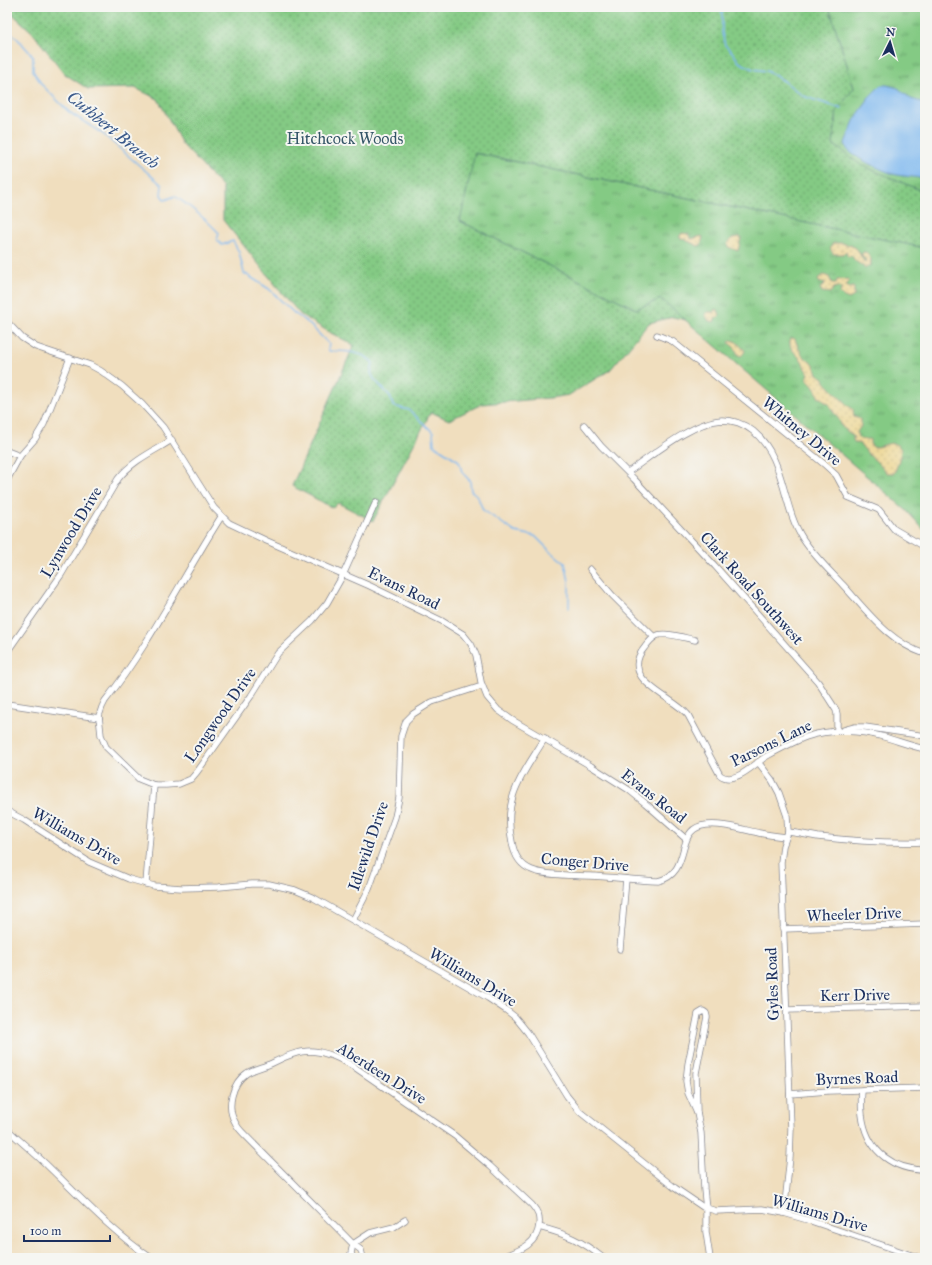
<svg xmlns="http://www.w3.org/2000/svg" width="932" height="1265" font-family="'IM FELL Great Primer',serif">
	<defs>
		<pattern id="grass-tufts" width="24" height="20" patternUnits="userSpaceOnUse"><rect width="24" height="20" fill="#84ca84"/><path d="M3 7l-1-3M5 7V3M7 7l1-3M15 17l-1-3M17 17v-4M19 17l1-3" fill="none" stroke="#6ba46f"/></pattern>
		<pattern id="sand-dots" width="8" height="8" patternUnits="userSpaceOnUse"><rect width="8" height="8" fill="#eeda9e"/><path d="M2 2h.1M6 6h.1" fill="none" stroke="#ccbb8a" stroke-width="1.8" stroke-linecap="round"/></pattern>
		<pattern id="park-dots" width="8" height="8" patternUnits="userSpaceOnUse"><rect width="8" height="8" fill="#84ca84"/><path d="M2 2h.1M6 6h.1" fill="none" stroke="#6ba46f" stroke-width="1.8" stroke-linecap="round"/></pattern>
	</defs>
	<rect width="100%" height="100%" fill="#f6f6f2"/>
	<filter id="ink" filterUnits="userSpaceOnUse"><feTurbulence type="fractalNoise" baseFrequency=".025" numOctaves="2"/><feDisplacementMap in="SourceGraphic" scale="8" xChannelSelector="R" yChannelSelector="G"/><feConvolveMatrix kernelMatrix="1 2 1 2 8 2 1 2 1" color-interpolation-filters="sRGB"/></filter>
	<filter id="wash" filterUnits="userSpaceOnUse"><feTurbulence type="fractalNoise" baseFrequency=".012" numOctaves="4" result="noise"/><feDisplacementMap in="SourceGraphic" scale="16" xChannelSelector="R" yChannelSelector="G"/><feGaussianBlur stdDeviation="0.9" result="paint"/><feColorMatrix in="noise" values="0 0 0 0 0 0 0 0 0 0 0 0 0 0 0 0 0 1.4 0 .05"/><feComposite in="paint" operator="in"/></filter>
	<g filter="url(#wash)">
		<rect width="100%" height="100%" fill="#f0debe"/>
		<!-- grass -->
		<g fill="url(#grass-tufts)" stroke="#507c71">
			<polygon points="829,7 925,7 925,201 922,191 861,165 833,144 837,110 854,88"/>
			<polygon points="474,153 925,248 925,531 906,510 661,299 636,309 460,221"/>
		</g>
		<!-- sand -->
		<g fill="url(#sand-dots)" stroke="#84847e">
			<polygon points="682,233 688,234 691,239 702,236 703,237 701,245 698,246 679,237"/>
			<polygon points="739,237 741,237 741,238 738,251 728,247 727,244 732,238"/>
			<path d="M834 243H843L847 245 851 244V246C860 247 859 257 865 262L866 261 861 254 864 252H866L871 259V264L865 269 863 266 855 261 852 256 851 255 850 257 847 256 846 251 843 254H834C830 251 830 248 832 244Z"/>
			<polygon points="824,275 829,277 832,283 836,283 837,280 848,279 850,281 846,285 849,288 853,287 854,288 854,296 849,299 842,296 840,294 841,288 837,287 834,288 830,293 822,292 820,288 824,285 825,283 824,282 820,283 818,280 820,277"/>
			<polygon points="715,309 718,310 720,315 718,318 716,317 714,322 708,320 705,314 708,312 714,312"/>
			<path d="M792 338 795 339 798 347 803 356 814 365 817 374 824 378 825 382 842 400H844L847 405 853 409 854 417 861 419V426L857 432C857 442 863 439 870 439V444L873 447C884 448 892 437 901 449 901 455 897 468 894 473H887L876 461 869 455 860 444 855 443 853 440V436L841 426C840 417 832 413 829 404L825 402 823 399 818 397C818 391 810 382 806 379L809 374 808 372C804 369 804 365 802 361 797 353 788 350 790 339Z"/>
			<path d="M732 340C739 342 739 346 745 350L744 353 741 356 738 355 735 348 730 344 729 342Z"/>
		</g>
		<!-- park -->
		<polygon fill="url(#park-dots)" stroke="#507c71" points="7,7 829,7 854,88 837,110 833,144 861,165 922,191 925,201 925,248 475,153 460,221 636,309 661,299 686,320 673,317 649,323 610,370 569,395 550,398 482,404 449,420 431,412 373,521 338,503 333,508 292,486 354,345 329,332 300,314 278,288 223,220 223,188 182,144 158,99 135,88 88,89 65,74 32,32 7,9"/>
		<!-- water -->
		<path fill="#7eb8ef" stroke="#4c74a6" d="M881 85H887L898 88 911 99 925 103V180C916 176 907 177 897 175 887 173 853 157 847 149 846 147 846 145 845 143L854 121 861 110 867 102 868 98Z"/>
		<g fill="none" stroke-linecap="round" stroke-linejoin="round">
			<!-- stream -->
			<g stroke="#7eb8ef" stroke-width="1.5">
				<polyline points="722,7 722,33 725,45 733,53 739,62 753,69 767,71 784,81 803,96 842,109"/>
				<path d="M7 30 16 37 33 56V71L42 85 69 112 103 134 162 185 161 195 165 200 175 196C191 207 205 218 219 233L217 240 222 245 233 241 239 252 244 273 269 289 294 313 307 322 329 344 328 350 330 351C344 351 363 351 373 363L371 373 374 379 390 396 393 406 409 410 433 432 434 445 459 461 462 472 470 481 471 491 477 495 483 510 515 532 535 536 549 550 565 563 569 581V608"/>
			</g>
		</g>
	</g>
	<g filter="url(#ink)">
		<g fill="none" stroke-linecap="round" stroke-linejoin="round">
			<!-- street casing -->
			<g stroke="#86868e" stroke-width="7">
				<g id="street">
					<polyline points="7,322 22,338 36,347 90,365 101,371 122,386 142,404 163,427 214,508 229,523 267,541 370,586 442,621 463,634 471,644 476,655 481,682 487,697 498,710 512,720 591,766 629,790 645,803 686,839"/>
					<polyline points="657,335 672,341 824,464 836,475 848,497 879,510 894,529 925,547"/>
					<polyline points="584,425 601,446 634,479 715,566 818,682 836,710 837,714 837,731"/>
					<polyline points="7,451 20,456"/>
					<path d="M628 472C653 455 692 422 722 420 734 420 744 424 753 431 786 458 781 505 803 539 814 556 829 570 843 585 867 611 889 642 925 654"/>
					<polyline points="7,480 20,456 35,439 44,424 70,358"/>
					<path d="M221 517C182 578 150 644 105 701L102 707 99 716 101 735 106 747 139 779 154 785H166L179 784 191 779 197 772 251 696 278 653 312 621 327 603 343 575 376 502"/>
					<polyline points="590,569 612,595 654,637"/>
					<path d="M695 640C685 638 664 631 656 636 651 639 648 643 645 647 617 680 673 696 688 715L720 775C735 786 755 763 767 756 780 749 793 742 806 737 830 729 860 730 884 737 898 741 911 746 925 749"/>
					<path d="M7 652 61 575 118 479C132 461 152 452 172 440"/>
					<polyline points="7,704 99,718"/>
					<polyline points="844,730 855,727 865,727 925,736"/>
					<path d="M545 738C523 774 502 797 512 842 514 854 519 865 532 870 546 876 573 875 589 876 612 877 635 880 658 881 692 873 675 833 701 826 719 822 741 829 759 833 768 835 777 836 786 837"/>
					<polyline points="758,762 772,780 779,793 787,816 788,832 783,846 781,862 791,1128 790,1157 784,1213"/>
					<polyline points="7,811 24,820 89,862 129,879 154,886 181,888 219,887 252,884 269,884 295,890 314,898 488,998 506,1010 515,1017 528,1033 567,1096 580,1112 675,1188 703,1207 716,1211 762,1209 784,1213 811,1221 920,1258"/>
					<path d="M788 832C798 833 808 835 818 837 853 841 889 843 925 842"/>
					<polyline points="146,884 154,785"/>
					<polyline points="353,920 369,889 395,817 399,798 401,736 406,721 413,714 432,702 482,686"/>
					<polyline points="783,929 925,924"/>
					<polyline points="620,949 626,879"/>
					<polyline points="787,1010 925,1006"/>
					<polygon points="703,1011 706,1013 707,1017 696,1073 697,1113 688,1093 686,1081 688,1064 698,1014"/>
					<path d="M862 1090C861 1101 861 1111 863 1121 869 1152 894 1170 925 1170"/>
					<polyline points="790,1094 828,1091 925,1088"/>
					<polyline points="697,1113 701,1133 704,1189 706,1209 706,1232 710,1258"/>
					<path d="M7 1129C22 1143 38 1156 52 1170 84 1201 114 1233 151 1258"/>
					<path d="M539 1227C566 1234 581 1240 603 1258"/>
					<path d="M353 1258 351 1253 353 1244 244 1134C241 1131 237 1127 235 1122 226 1107 232 1083 247 1073 254 1069 263 1067 270 1064 283 1058 296 1051 311 1051 327 1052 339 1058 353 1066L455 1136 490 1166 532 1205C538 1212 540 1217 539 1225 537 1246 517 1251 501 1258"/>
					<polyline points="363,1258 361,1250 353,1244 370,1233 394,1227 405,1220"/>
				</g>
			</g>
			<!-- street -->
			<use href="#street" stroke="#fff" stroke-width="5.5"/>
		</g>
	</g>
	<g text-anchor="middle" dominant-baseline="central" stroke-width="4" stroke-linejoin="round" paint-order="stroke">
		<!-- park labels -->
		<g font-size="16" fill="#355668" stroke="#f6f6f2">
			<text x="345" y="138">Hitchcock Woods</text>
		</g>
		<!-- street labels -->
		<g font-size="16" fill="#1b2f5e" stroke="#f6f6f2">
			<text transform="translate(802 431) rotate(40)">Whitney Drive</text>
			<text transform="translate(71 532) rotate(-59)">Lynwood Drive</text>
			<text transform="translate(404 588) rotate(26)">Evans Road</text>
			<text transform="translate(752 588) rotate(48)">Clark Road Southwest</text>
			<text transform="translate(220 715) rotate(-55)">Longwood Drive</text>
			<text transform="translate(771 743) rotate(-26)">Parsons Lane</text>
			<text transform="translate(654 796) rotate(38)">Evans Road</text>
			<text transform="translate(77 836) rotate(30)">Williams Drive</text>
			<text transform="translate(368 846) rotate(-71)">Idlewild Drive</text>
			<text transform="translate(585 862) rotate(5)">Conger Drive</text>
			<text transform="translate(854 914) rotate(-2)">Wheeler Drive</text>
			<text transform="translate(473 977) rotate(31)">Williams Drive</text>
			<text transform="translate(772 984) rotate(-92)">Gyles Road</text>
			<text transform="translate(855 995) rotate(-1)">Kerr Drive</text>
			<text transform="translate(382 1073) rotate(32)">Aberdeen Drive</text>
			<text transform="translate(857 1078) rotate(-2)">Byrnes Road</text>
			<text transform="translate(820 1213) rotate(16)">Williams Drive</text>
		</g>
		<!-- water labels -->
		<g font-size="17" font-style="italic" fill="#39588a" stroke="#f6f6f2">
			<text transform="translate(113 130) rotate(39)">Cuthbert Branch</text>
		</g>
	</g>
	<!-- margin -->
	<rect width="932" height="1265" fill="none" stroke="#f6f6f2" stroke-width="24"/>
	<!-- north arrow -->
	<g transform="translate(890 42) rotate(5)" stroke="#f6f6f2" stroke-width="3" paint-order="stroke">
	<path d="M0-3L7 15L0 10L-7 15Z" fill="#1b2f5e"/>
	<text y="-6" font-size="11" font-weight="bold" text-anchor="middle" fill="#1b2f5e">N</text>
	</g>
	<!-- scale -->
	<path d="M24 1235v6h86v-6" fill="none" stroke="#1b2f5e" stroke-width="2"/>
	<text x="30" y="1235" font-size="12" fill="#1b2f5e" stroke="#f6f6f2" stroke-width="3" paint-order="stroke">100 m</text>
</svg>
